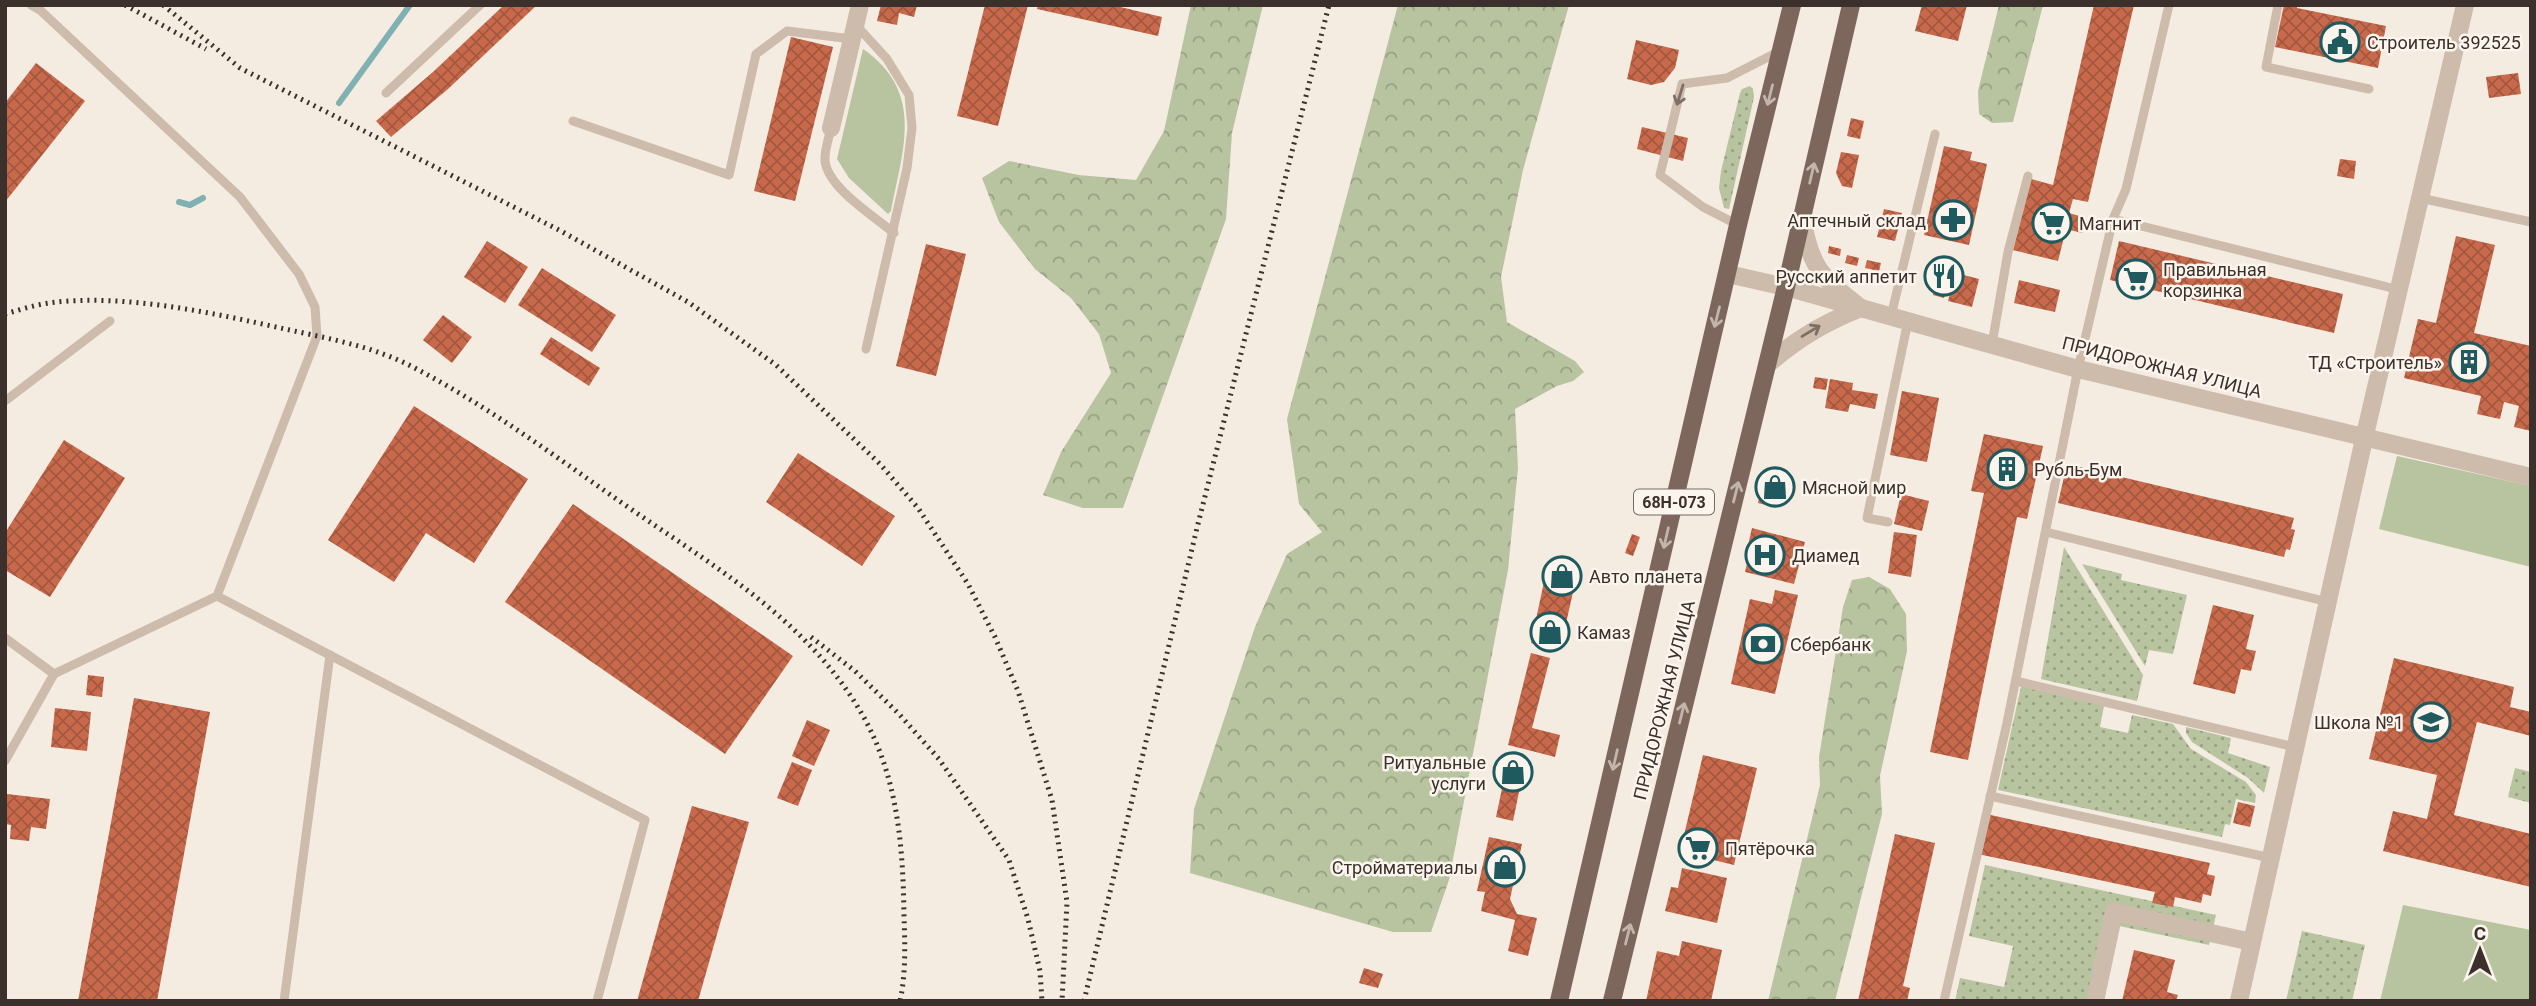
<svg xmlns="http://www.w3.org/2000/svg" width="2536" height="1006" font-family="Roboto,sans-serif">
	<defs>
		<pattern id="grass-dots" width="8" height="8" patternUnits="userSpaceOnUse" patternTransform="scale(1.75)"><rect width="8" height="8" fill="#b8c4a0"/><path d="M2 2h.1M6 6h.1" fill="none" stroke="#97a083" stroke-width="1.8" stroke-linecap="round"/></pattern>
		<pattern id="forest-crowns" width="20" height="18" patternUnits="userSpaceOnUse" patternTransform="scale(1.75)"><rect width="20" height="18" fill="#b8c4a0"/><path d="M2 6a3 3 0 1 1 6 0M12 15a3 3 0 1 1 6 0" fill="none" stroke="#97a083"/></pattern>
		<pattern id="building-cross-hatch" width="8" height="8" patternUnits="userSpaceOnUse" patternTransform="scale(1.75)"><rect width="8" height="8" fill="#c8694b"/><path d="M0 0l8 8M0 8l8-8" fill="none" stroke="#a4573f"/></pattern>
	</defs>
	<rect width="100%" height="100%" fill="#f4ebe1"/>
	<!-- grass -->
	<g fill="url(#grass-dots)">
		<polygon points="1750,86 1753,89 1754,97 1729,209 1724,208 1719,188 1721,171 1740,93 1742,89"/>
		<polygon points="2064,547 2143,675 2137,701 2041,679"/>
		<polygon points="2082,564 2122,574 2121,580 2187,595 2173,654 2149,650 2145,666"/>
		<polygon points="2022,682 2104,706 2100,727 2128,733 2132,715 2173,724 2191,749 2246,782 2256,795 2255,803 2236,799 2230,825 2225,824 2222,837 1998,790"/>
		<polygon points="2186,727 2231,738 2228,753 2270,767 2264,793 2248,778 2192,742 2186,733"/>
		<polygon points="2515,768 2531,772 2531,803 2508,797"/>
		<polygon points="1985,865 2216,915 2209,945 2110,924 2093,1001 1955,1001 1960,978 2004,987 2013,946 1969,936"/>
		<polygon points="2302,931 2365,945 2352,1001 2286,1001"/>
	</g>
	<!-- forest -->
	<g fill="url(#forest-crowns)">
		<polygon points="1191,5 1263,5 1232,133 1226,219 1123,508 1083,508 1043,495 1061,452 1111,373 1099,334 1071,298 1035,269 999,222 982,178 1009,161 1079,175 1136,180 1164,131"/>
		<polygon points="1398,5 1569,5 1523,170 1501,277 1507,322 1575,361 1584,372 1573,381 1557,386 1515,409 1518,468 1508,570 1449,880 1431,932 1393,932 1190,873 1194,809 1255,627 1287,554 1322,532 1299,504 1287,419"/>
		<polygon points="1999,5 2043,5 2013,122 1992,123 1979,114 1978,91"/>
		<polygon points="1869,577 1890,589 1906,614 1907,651 1880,776 1882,814 1835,1001 1768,1001 1820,785 1819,757 1843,607 1852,580"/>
	</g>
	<!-- park -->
	<g fill="#b8c4a0">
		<path d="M863 49C925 92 903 149 891 211L888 214 849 178 837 159Z"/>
		<polygon points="2397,456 2531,486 2531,567 2379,529"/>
		<polygon points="2403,905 2531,930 2531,1001 2380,1001"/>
	</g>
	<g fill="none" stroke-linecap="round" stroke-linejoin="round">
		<!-- stream -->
		<g stroke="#7fb0b2" stroke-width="6">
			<polyline points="339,103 410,5"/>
			<polyline points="179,202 190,205 203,198"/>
		</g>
	</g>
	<!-- building -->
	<g fill="url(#building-cross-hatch)">
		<polygon points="504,5 537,5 448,89 391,137 376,121 433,72"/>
		<polygon points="881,5 917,5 914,17 899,13 897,25 877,21"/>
		<polygon points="985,5 1028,5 998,126 957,116"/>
		<polygon points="1038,5 1112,5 1162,17 1158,36 1037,9"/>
		<polygon points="1922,5 1967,5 1958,41 1915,31"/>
		<polygon points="2094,5 2134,5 2088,202 2073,199 2069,213 2086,218 2082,233 2066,229 2058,261 2013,250 2031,179 2053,185"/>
		<polygon points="2284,5 2297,5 2297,8 2386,26 2378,68 2275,47"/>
		<polygon points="791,37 833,47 795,201 754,191"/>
		<polygon points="1636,40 1679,50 1675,68 1664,82 1651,85 1627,79"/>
		<polygon points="36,63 85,101 5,202 5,103"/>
		<polygon points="2518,73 2521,94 2489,98 2486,77"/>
		<polygon points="1851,118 1864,121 1860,139 1847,136"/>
		<polygon points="1642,127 1688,138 1683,161 1637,149"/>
		<polygon points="1944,146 1972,152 1970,160 1987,164 1969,245 1924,235"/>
		<polygon points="1841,152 1859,155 1852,188 1842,186 1836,173"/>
		<polygon points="2340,159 2356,161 2354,179 2337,176"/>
		<polygon points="1884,209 1902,213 1895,241 1877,237"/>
		<polygon points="2456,236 2495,245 2474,333 2531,346 2531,431 2514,427 2519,406 2504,402 2500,419 2477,414 2481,396 2404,378 2418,319 2436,323"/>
		<polygon points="487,241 528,267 505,303 464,277"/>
		<polygon points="2119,241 2343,294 2334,333 2110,280"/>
		<polygon points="926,244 966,254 936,376 896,366"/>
		<polygon points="1829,246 1841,249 1840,256 1828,253"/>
		<polygon points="1847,255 1859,258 1857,266 1845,263"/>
		<polygon points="1867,260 1881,263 1879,271 1865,268"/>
		<polygon points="542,268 616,315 592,352 518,305"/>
		<polygon points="1941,268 1951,271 1944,298 1933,295"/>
		<polygon points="1956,273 1979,279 1972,307 1948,301"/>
		<polygon points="2019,280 2060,290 2055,312 2014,303"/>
		<polygon points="443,315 472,337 452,363 423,340"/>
		<polygon points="551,337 600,368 589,386 540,354"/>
		<polygon points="1815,377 1828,379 1826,390 1813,388"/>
		<polygon points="1830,379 1853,383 1852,390 1878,394 1875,409 1850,404 1848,412 1825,408"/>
		<polygon points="1902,391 1939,398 1927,462 1890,455"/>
		<polygon points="414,406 528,479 474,563 426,533 394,582 328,540"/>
		<polygon points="1984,434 2043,446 2027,519 2017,517 1968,760 1930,752 1984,493 1971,491"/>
		<polygon points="64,440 125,478 50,597 5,570 5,533"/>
		<polygon points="798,453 895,516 862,566 766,502"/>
		<polygon points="2067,464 2294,518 2291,529 2295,530 2290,550 2286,549 2284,557 2058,503"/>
		<polygon points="1763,478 1787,483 1784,499 1773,496 1770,506 1758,503"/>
		<polygon points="1901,494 1929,501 1922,531 1894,524"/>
		<polygon points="573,504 793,656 725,754 505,602"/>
		<polygon points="1752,528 1805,542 1794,584 1745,572 1749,555 1746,554"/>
		<polygon points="1894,532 1917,535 1911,577 1888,573"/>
		<polygon points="1632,534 1640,537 1633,556 1625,553"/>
		<polygon points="1548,563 1578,570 1560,650 1531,643"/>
		<polygon points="1775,590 1798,595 1775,694 1731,684 1750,599 1772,604"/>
		<polygon points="2213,605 2254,615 2246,649 2256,651 2251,671 2241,669 2235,694 2193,684"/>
		<polygon points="1531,653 1550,658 1532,728 1560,735 1555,757 1508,745"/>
		<polygon points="2394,658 2514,687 2510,707 2531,712 2531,736 2477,722 2454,815 2531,834 2531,887 2383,851 2393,811 2427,819 2437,775 2369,759"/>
		<polygon points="88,675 104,677 102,697 86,695"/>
		<polygon points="134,698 210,712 157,1001 78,1001"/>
		<polygon points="55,708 91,712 87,751 51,747"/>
		<polygon points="807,720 830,730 814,766 792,756"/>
		<polygon points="1703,755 1757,768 1734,865 1680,852"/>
		<polygon points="792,762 812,770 798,806 777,798"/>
		<polygon points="1507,765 1524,768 1513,821 1496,817"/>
		<polygon points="7,794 50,799 46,829 31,827 29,841 10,839 11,825 5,824"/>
		<polygon points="2238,802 2255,806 2250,827 2233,823"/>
		<polygon points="692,806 749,822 698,1001 637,1001"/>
		<polygon points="1986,814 2210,863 2207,874 2215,876 2211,896 2203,894 2201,903 2175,897 2173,907 2152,903 2155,892 1978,854"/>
		<polygon points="1895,834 1935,843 1903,986 1910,988 1907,1001 1858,1001"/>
		<polygon points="1489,837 1522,844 1510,899 1517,914 1537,918 1528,956 1508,951 1515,920 1481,911 1485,892 1477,891"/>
		<polygon points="1682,868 1727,878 1717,923 1665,911 1671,887 1678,888"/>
		<polygon points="1682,941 1722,950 1711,1001 1646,1001 1657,951 1679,956"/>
		<polygon points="2134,950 2175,960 2167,992 2178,995 2176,1001 2122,1001"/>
		<polygon points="1364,968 1383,974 1378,988 1359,983"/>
	</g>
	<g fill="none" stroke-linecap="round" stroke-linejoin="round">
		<!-- lane -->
		<g stroke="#cdbbac" stroke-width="9">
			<polyline points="31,5 40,10 240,197 299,274 315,307 317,336 217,596 645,820 597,1001"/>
			<polyline points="2278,5 2266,67 2369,89"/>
			<polyline points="856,25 887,59 909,95 912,128 907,168 866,349"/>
			<polyline points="386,93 480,5"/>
			<polyline points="573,121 729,175 756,54 787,31 852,39"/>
			<path d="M831 128C829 138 824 151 825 161 828 188 874 216 894 233"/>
			<polyline points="2420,198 2531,222"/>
			<polyline points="2113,219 2126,189 2169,5"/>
			<polyline points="1738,225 1703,207 1660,175 1682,84 1727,78 1780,51"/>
			<polyline points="1891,316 1935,134"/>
			<polyline points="1992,344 2008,252 2028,176"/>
			<polyline points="5,401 110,321"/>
			<polyline points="1888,522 1867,518 1908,321"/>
			<polyline points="2046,532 2328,602"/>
			<polyline points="5,638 54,674"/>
			<polyline points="2016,681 2295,747"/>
			<polyline points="5,761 54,674 217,596"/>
			<polyline points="1990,796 2271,858"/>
			<polyline points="284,1001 330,655"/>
			<polyline points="1944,1001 2007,723 2078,369 2113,219 2400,290"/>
		</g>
		<!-- street -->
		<g stroke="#cdbbac" stroke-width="18">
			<polyline points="831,128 860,5"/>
			<polyline points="1728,274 1786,287 2078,369 2531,477"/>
			<path d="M1767 365C1798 338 1824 323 1861 308 1821 277 1811 269 1802 218"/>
			<polyline points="2095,1001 2114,912 2252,942"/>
			<polyline points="2239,1001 2364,439 2465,5"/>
		</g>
		<!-- primary -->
		<g stroke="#7d675c" stroke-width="18">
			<polyline points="1559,1001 1738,225 1792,5"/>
			<polyline points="1612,1001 1786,287 1851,5"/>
		</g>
		<!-- rail -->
		<g stroke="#3b302b" stroke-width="5" stroke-dasharray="2 5" stroke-linecap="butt">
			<polyline points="125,5 206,49"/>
			<polyline points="163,5 240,68 559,230 688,302 776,365 880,464 918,508 968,584 995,637 1018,691 1052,800 1067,902 1062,1001"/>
			<path d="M5 314C19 310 34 305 49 303 123 293 213 313 285 329 326 338 371 346 409 365 491 407 565 464 641 516 719 569 802 620 854 701 897 767 903 840 904 917 905 944 906 974 900 1001"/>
			<polyline points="811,637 855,671 899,714 939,759 1009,860 1028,919 1040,971 1042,1001"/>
			<polyline points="1084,1001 1197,528 1329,5"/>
		</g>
	</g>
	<!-- one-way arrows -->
	<defs><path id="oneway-shaft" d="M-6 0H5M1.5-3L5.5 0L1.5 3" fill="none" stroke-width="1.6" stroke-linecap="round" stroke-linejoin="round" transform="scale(1.75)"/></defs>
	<g stroke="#7d6f65">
		<use href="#oneway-shaft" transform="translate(1680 95) rotate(107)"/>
		<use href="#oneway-shaft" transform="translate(1811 331) rotate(-31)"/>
	</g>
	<g stroke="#c2b5ac">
		<use href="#oneway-shaft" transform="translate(1770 95) rotate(104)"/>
		<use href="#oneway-shaft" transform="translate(1812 173) rotate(-77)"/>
		<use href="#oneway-shaft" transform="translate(1717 317) rotate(104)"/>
		<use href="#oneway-shaft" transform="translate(1736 492) rotate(-76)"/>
		<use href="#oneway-shaft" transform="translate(1666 538) rotate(103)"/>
		<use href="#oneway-shaft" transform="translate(1682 713) rotate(-76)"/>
		<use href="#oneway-shaft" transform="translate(1615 760) rotate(103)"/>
		<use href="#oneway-shaft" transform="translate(1628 934) rotate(-76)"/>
	</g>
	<!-- icons -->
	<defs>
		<g id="civic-ring" transform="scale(2.0125)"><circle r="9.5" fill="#fbf5ee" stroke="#1f5a5e" stroke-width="1.5"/><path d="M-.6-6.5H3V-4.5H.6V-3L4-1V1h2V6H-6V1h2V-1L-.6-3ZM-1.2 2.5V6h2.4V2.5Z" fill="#1f5a5e"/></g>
		<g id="pharmacy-ring" transform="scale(2.0125)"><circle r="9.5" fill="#fbf5ee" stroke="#1f5a5e" stroke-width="1.5"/><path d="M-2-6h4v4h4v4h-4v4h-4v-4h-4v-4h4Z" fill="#1f5a5e"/></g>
		<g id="supermarket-ring" transform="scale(2.0125)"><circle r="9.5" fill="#fbf5ee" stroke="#1f5a5e" stroke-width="1.5"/><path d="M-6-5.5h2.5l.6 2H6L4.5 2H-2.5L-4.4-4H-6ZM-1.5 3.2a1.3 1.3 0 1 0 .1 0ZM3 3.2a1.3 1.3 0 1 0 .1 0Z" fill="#1f5a5e"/></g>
		<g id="restaurant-ring" transform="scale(2.0125)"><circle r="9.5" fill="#fbf5ee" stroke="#1f5a5e" stroke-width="1.5"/><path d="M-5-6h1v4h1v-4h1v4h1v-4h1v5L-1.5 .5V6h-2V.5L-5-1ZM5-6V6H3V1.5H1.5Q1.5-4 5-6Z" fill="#1f5a5e"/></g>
		<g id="building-ring" transform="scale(2.0125)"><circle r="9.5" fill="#fbf5ee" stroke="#1f5a5e" stroke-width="1.5"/><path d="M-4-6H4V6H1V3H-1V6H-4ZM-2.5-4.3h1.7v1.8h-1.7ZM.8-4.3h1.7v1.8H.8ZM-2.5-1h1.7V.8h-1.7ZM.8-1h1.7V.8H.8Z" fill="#1f5a5e"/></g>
		<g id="shop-ring" transform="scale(2.0125)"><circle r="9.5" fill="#fbf5ee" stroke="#1f5a5e" stroke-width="1.5"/><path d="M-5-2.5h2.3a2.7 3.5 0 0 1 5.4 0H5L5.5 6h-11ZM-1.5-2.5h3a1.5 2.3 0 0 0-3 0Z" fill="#1f5a5e"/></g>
		<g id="hospital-ring" transform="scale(2.0125)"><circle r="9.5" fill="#fbf5ee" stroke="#1f5a5e" stroke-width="1.5"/><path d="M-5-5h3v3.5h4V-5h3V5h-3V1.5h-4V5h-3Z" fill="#1f5a5e"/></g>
		<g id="bank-ring" transform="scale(2.0125)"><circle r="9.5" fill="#fbf5ee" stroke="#1f5a5e" stroke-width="1.5"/><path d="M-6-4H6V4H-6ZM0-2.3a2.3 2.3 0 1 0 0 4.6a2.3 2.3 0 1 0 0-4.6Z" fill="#1f5a5e"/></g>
		<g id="school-ring" transform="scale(2.0125)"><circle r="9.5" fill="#fbf5ee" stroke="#1f5a5e" stroke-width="1.5"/><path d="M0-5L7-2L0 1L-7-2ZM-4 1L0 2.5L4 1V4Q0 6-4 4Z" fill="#1f5a5e"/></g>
	</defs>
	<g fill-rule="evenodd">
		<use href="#civic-ring" x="2340" y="42"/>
		<use href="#pharmacy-ring" x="1953" y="220"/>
		<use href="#supermarket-ring" x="2052" y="223"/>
		<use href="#restaurant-ring" x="1944" y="276"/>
		<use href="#supermarket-ring" x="2136" y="279"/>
		<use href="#building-ring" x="2469" y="362"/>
		<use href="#building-ring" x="2007" y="469"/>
		<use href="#shop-ring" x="1775" y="487"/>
		<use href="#hospital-ring" x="1765" y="555"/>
		<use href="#shop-ring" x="1562" y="576"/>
		<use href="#shop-ring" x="1550" y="632"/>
		<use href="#bank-ring" x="1763" y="644"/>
		<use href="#school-ring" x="2431" y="722"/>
		<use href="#shop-ring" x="1513" y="772"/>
		<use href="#supermarket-ring" x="1698" y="848"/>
		<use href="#shop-ring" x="1505" y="867"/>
	</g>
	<g text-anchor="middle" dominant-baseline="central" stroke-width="5" stroke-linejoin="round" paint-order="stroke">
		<!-- shield labels -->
		<rect fill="#fbf5ee" stroke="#756b66" stroke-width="2" x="1634" y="489.5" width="80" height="25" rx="5"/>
		<g font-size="16" font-weight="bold" fill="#3b302b">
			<text x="1674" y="502">68Н-073</text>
		</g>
		<!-- poi labels -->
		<g font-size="18" fill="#3b302b" stroke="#fbf5ee" text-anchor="start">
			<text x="2367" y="42">Строитель 392525</text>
			<text x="1926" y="220" text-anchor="end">Аптечный склад</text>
			<text x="2079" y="223">Магнит</text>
			<text x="2163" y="269">Правильная<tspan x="2163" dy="21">корзинка</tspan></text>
			<text x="1917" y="276" text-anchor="end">Русский аппетит</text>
			<text x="2442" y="362" text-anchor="end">ТД «Строитель»</text>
			<text x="2034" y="469">Рубль-Бум</text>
			<text x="1802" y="487">Мясной мир</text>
			<text x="1792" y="555">Диамед</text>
			<text x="1589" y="576">Авто планета</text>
			<text x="1577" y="632">Камаз</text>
			<text x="1790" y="644">Сбербанк</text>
			<text x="2404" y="722" text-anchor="end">Школа №1</text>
			<text x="1486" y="762" text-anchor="end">Ритуальные<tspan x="1486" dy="21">услуги</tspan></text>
			<text x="1725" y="848">Пятёрочка</text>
			<text x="1478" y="867" text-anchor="end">Стройматериалы</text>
		</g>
		<!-- street labels -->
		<g font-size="18" fill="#3b302b" stroke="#fbf5ee">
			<text transform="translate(2162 367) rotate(14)">ПРИДОРОЖНАЯ УЛИЦА</text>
			<text transform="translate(1664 700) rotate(-76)">ПРИДОРОЖНАЯ УЛИЦА</text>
		</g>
	</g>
	<!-- border -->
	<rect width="2536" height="1006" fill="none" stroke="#3b302b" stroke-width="14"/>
	<!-- north arrow -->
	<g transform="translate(2480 950)" stroke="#fbf5ee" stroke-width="5" paint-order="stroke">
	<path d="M0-5L12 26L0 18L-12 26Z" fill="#3b302b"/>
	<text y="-10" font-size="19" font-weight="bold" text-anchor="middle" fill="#3b302b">С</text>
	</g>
</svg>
